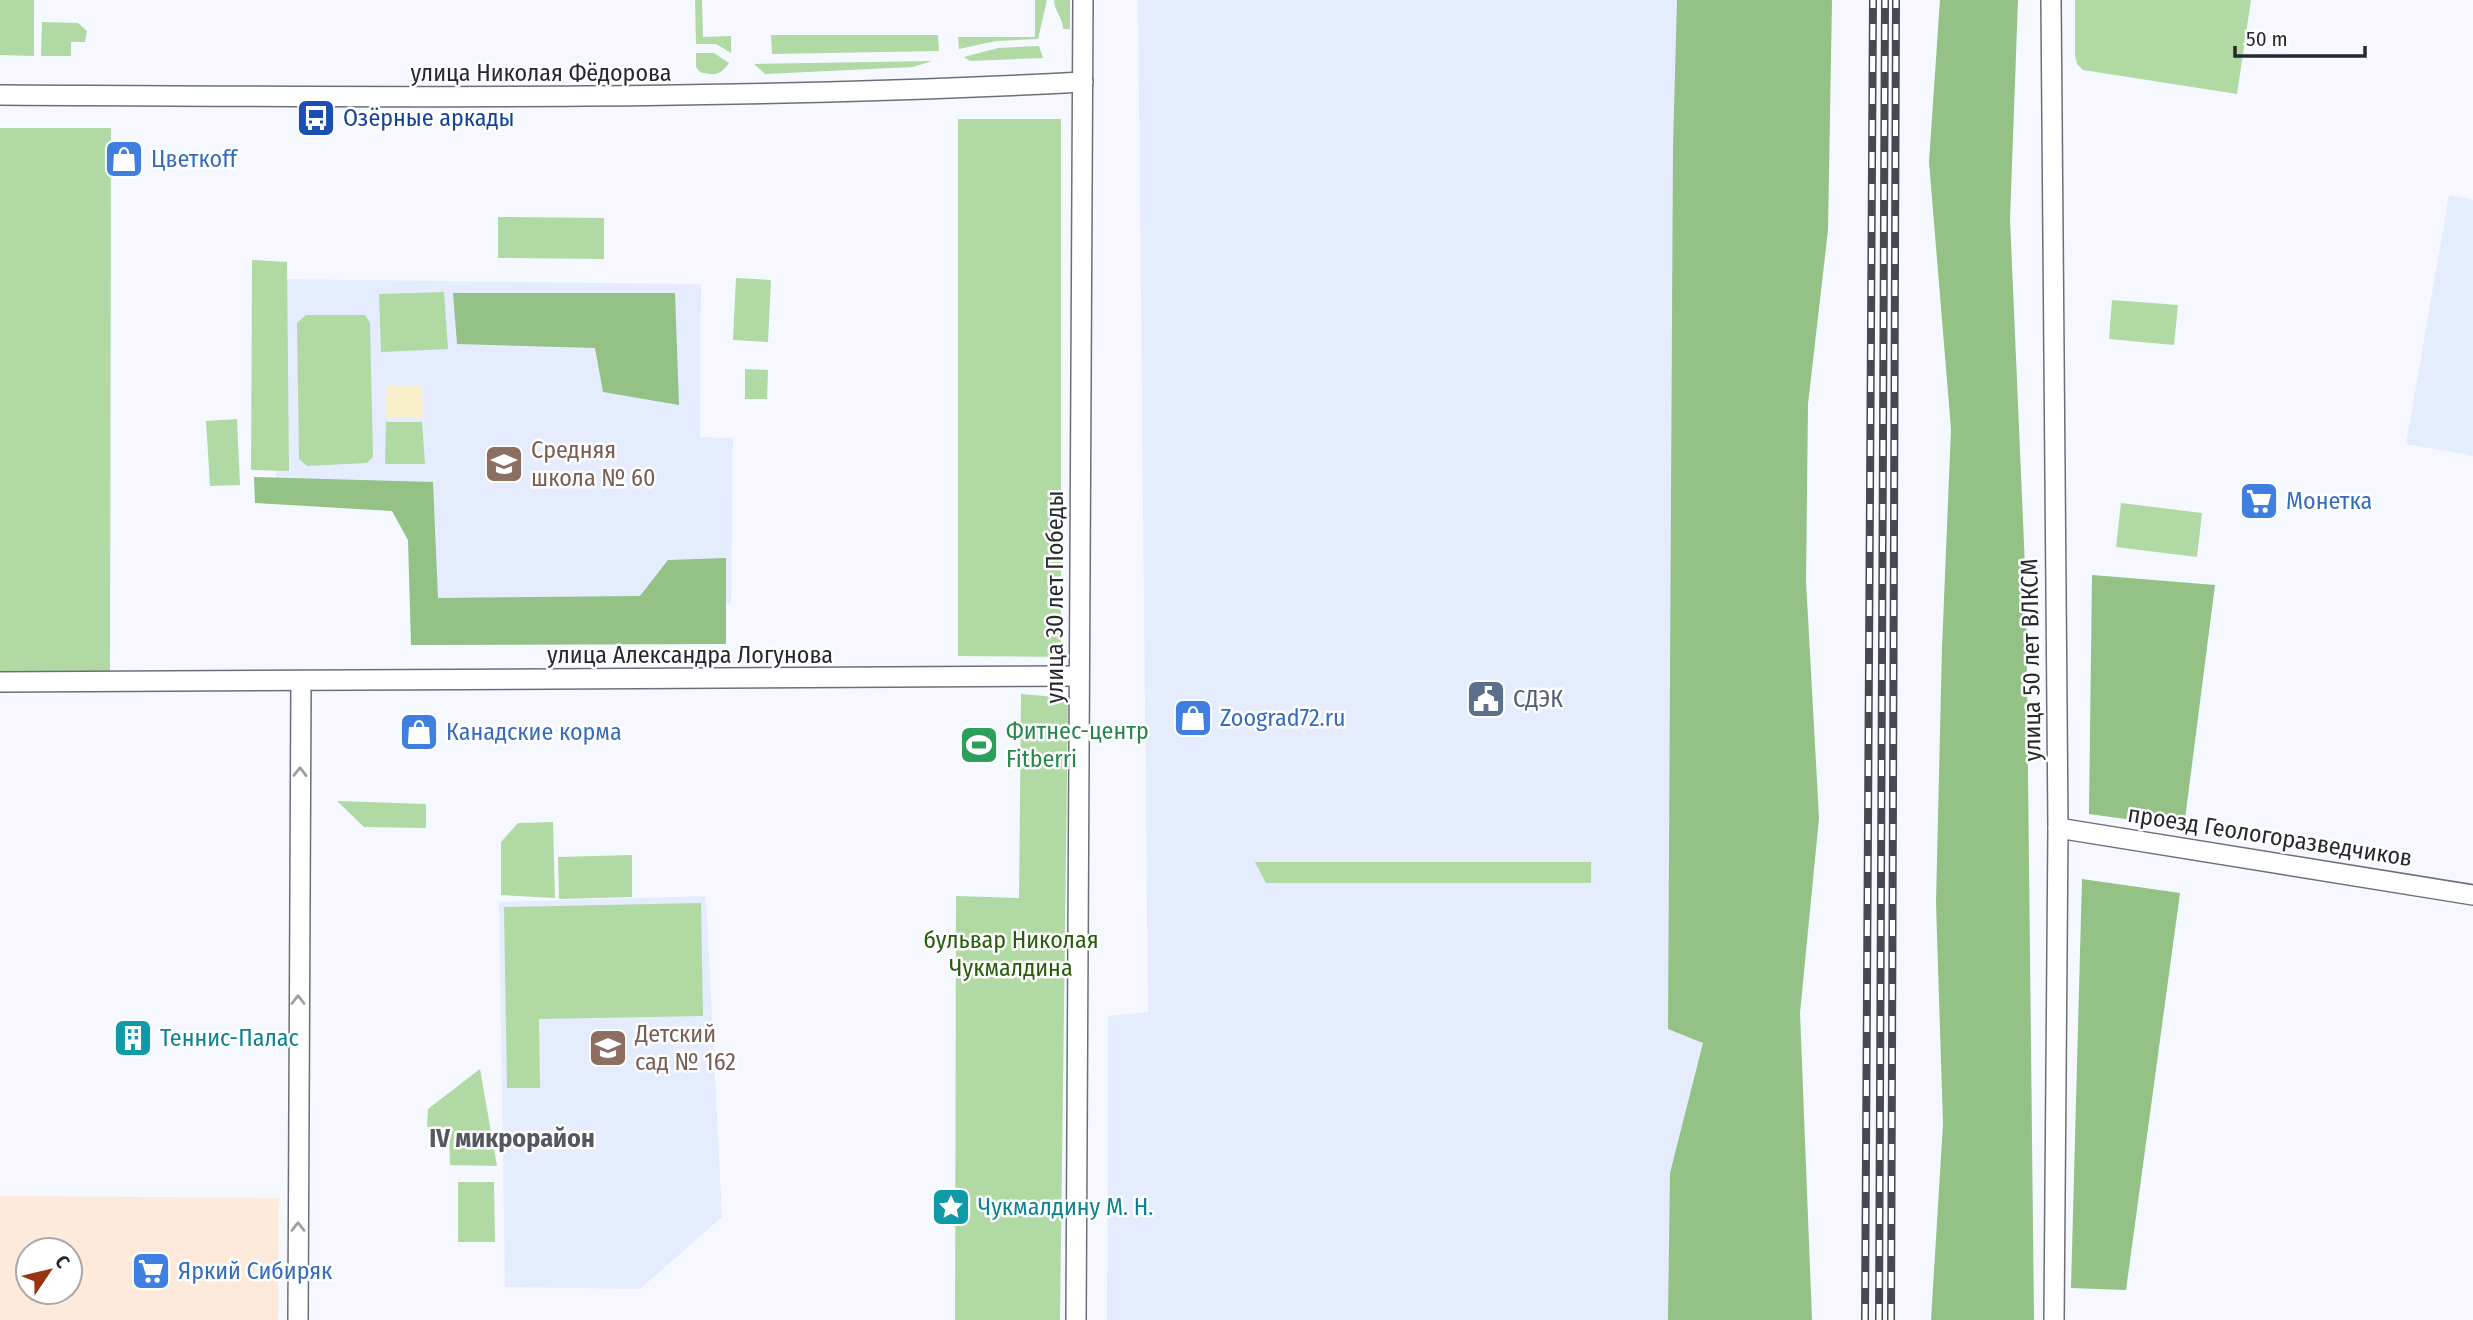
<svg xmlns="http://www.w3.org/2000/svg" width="2473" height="1320" font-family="'Fira Sans Condensed',sans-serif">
	<rect width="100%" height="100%" fill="#f5f8fe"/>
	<!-- commercial -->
	<path fill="#fdeada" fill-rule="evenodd" d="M0 1196 279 1198 278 1320H0ZM28 1250H70V1292H28Z"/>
	<!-- built -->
	<g fill="#e5ecfe">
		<polygon points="1138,0 1723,0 1722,1320 1107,1320 1108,1016 1148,1012"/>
		<polygon points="2449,195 2473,200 2473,456 2406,444"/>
		<polygon points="278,279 701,284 700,437 733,438 731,604 424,601 425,492 276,490"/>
		<polygon points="706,896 722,1217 640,1289 505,1287 499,902"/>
	</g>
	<!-- green -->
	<g fill="#b1d9a4">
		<polygon points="0,0 34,0 34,56 0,55"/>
		<polygon points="695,0 702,0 703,37 731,36 731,53 716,44 696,44"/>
		<polygon points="1035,0 1047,0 1038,39 996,41 959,49 958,37 1035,37"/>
		<path d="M1054 0H1070V29H1063C1063 17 1054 11 1054 0Z"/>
		<polygon points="2075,0 2251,0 2237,94 2083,70 2077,64 2075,55"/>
		<polygon points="42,22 78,23 87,31 85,42 71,42 71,56 41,56"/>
		<polygon points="771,35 938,35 939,51 772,54"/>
		<polygon points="1039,46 1043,58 970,61 964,57 998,48"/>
		<path d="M696 53H714L729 63C721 75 714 76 700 72L696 67Z"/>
		<polygon points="932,61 913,67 765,74 754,64"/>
		<polygon points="958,119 1061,119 1061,657 958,656"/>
		<polygon points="0,128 111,128 110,674 0,674"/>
		<polygon points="498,217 604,218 604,259 498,258"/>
		<polygon points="252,260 287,262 289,471 251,470"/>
		<polygon points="736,278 771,280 768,342 733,340"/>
		<polygon points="444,292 448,349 381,352 379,294"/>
		<polygon points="2112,300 2178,305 2174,345 2109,339"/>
		<polygon points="306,315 365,315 370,323 373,457 367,463 307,466 299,459 297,323"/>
		<polygon points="745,369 768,370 767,399 745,399"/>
		<polygon points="237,419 240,485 210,486 206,421"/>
		<polygon points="386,422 422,422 425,464 385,464"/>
		<polygon points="2121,503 2202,513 2197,557 2116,547"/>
		<polygon points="1021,694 1068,698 1060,1320 955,1320 956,896 1019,898"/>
		<polygon points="337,801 426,804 426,828 364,827"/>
		<polygon points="553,822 555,898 501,895 501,842 518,823"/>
		<polygon points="632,855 632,897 559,899 558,857"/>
		<polygon points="1255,862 1591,862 1591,883 1266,883"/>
		<polygon points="701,903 703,1016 539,1019 540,1088 507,1088 504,907"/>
		<polygon points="480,1069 497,1166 450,1165 449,1128 427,1127 428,1109"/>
		<polygon points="458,1182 494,1182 495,1242 458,1242"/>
	</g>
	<!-- forest -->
	<g fill="#94c186">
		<polygon points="1677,0 1832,0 1828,230 1808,404 1806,581 1819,818 1800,1013 1812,1320 1668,1320 1670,1173 1703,1043 1668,1029 1673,146"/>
		<polygon points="1940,0 2018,0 2010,219 2026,590 2034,1320 1931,1320 1943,1124 1936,903 1942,648 1951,429 1929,162"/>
		<polygon points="453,293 675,293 679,405 603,392 595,348 457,344"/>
		<polygon points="254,477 433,482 438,598 640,596 668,560 726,558 726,644 411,645 408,540 392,511 255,503"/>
		<polygon points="2092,575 2215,585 2184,827 2089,814"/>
		<polygon points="2082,879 2180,893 2126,1290 2071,1288"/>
	</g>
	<!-- sand -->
	<polygon fill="#f8eec9" points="387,385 422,385 423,418 385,418"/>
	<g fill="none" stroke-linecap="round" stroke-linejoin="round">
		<!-- minor casing -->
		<g stroke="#6c6f79" stroke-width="22">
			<g id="minor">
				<polyline points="2051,0 2058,828 2054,1320"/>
				<path d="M0 95C361 97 722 101 1083 82"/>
				<polyline points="0,682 1079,676"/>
				<polyline points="2058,828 2473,895"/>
				<polyline points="298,1320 301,682"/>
				<polyline points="1076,1320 1083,0"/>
			</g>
		</g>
		<!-- minor -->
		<use href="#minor" stroke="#fff" stroke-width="19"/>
		<!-- rail casing -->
		<g stroke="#47494e" stroke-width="8">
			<g id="rail">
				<polyline points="1865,1320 1873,0"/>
				<polyline points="1879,1320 1885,0"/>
				<polyline points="1891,1320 1896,0"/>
			</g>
		</g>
		<!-- rail -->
		<use href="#rail" stroke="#fff" stroke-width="5" stroke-dasharray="16" stroke-linecap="butt"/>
	</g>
	<!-- one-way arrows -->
	<defs><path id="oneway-chevron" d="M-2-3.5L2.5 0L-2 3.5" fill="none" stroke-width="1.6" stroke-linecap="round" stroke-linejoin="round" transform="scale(1.75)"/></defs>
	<g stroke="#9e9fa0">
		<use href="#oneway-chevron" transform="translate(300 772) rotate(-89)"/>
		<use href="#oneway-chevron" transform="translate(298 1000) rotate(-90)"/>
		<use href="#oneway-chevron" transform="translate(298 1227) rotate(-90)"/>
	</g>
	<!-- icons -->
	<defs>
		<g id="bus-square" transform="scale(2.0125)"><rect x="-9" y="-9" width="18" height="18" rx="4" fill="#1a4fb4" stroke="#fff"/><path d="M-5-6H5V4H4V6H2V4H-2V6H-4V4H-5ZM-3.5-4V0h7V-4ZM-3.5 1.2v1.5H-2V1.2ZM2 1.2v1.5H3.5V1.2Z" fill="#fff"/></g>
		<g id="shop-square" transform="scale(2.0125)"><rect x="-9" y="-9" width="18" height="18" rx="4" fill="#3f7fe0" stroke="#fff"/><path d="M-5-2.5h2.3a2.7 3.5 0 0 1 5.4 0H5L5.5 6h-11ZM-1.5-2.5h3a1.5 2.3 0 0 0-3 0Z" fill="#fff"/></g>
		<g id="school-square" transform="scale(2.0125)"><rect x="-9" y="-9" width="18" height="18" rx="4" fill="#8d6e63" stroke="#fff"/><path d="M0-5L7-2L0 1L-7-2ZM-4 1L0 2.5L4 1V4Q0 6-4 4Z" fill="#fff"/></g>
		<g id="supermarket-square" transform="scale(2.0125)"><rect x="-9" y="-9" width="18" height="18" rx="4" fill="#3f7fe0" stroke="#fff"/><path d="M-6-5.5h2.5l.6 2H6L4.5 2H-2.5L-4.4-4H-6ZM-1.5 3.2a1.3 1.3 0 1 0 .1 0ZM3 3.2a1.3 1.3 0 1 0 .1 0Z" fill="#fff"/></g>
		<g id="civic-square" transform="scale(2.0125)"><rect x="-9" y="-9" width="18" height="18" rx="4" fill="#5c6f8a" stroke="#fff"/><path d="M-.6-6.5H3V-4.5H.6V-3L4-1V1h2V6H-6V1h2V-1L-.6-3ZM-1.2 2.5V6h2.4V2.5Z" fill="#fff"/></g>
		<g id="stadium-square" transform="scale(2.0125)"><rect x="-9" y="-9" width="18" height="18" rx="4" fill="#2e9e5b" stroke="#fff"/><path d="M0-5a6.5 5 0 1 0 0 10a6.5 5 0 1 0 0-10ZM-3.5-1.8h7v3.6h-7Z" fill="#fff"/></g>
		<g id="building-square" transform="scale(2.0125)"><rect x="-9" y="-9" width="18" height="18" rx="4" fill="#0f9aa8" stroke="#fff"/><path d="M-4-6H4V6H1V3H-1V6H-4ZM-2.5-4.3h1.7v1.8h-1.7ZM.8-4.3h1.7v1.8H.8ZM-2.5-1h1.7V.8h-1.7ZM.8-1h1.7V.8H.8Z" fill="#fff"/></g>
		<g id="sight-square" transform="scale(2.0125)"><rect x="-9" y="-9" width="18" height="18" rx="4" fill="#0f9aa8" stroke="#fff"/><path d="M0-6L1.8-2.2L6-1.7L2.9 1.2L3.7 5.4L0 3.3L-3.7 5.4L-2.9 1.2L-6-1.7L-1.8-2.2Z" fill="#fff"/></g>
	</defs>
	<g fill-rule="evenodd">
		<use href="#bus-square" x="316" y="118"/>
		<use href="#shop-square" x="124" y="159"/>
		<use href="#school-square" x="504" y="464"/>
		<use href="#supermarket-square" x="2259" y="501"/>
		<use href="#civic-square" x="1486" y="699"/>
		<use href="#shop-square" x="1193" y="718"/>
		<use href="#shop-square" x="419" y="732"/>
		<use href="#stadium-square" x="979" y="745"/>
		<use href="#building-square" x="133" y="1038"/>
		<use href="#school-square" x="608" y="1048"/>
		<use href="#sight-square" x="951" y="1207"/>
		<use href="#supermarket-square" x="151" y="1271"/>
	</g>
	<g text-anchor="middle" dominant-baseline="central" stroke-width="5" stroke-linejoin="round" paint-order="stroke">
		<!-- street labels -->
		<g font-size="24" fill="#27292d" stroke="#fff">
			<text x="541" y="73">улица Николая Фёдорова</text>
			<text transform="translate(1055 597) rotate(-90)">улица 30 лет Победы</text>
			<text x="690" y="655">улица Александра Логунова</text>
			<text transform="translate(2031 660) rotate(-91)">улица 50 лет ВЛКСМ</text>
			<text transform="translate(2270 836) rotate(9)">проезд Геологоразведчиков</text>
		</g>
		<!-- transit labels -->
		<g font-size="24" fill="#164399" stroke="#fff" text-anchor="start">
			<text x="343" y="118">Озёрные аркады</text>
		</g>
		<!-- shop labels -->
		<g font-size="24" fill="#366cbe" stroke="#fff" text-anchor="start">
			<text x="151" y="159">Цветкоff</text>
			<text x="2286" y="501">Монетка</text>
			<text x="1220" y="718">Zoograd72.ru</text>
			<text x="446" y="732">Канадские корма</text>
			<text x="178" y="1271">Яркий Сибиряк</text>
		</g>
		<!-- education labels -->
		<g font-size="24" fill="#785e54" stroke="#fff" text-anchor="start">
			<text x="531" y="450">Средняя<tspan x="531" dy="28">школа № 60</tspan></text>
			<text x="635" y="1034">Детский<tspan x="635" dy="28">сад № 162</tspan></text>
		</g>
		<!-- service labels -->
		<g font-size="24" fill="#4e5e75" stroke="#fff" text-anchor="start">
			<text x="1513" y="699">СДЭК</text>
		</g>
		<!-- leisure labels -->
		<g font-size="24" fill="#27864d" stroke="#fff" text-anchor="start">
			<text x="1006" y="731">Фитнес-центр<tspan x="1006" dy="28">Fitberri</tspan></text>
		</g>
		<!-- park labels -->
		<g font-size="24" fill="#255d0a" stroke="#fff">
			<text x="1011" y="940">бульвар Николая<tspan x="1011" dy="28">Чукмалдина</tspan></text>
		</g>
		<!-- culture labels -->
		<g font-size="24" fill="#0d838f" stroke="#fff" text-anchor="start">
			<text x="160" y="1038">Теннис-Палас</text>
			<text x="978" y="1207">Чукмалдину М. Н.</text>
		</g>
		<!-- neighbourhood labels -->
		<g font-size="26" font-weight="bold" fill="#535760" stroke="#fff">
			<text x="512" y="1138">IV микрорайон</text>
		</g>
	</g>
	<!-- north arrow -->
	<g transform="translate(49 1271) rotate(55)"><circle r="33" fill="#ffffff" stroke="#a9a9ab" stroke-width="2"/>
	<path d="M0-5L12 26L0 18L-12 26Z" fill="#9a3312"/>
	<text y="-10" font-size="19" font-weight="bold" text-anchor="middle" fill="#27292d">С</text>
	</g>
	<!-- scale -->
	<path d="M2235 46v10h130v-10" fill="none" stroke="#27292d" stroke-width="3.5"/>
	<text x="2246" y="46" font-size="21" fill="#27292d" stroke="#ffffff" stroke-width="5" paint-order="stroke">50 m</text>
</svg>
